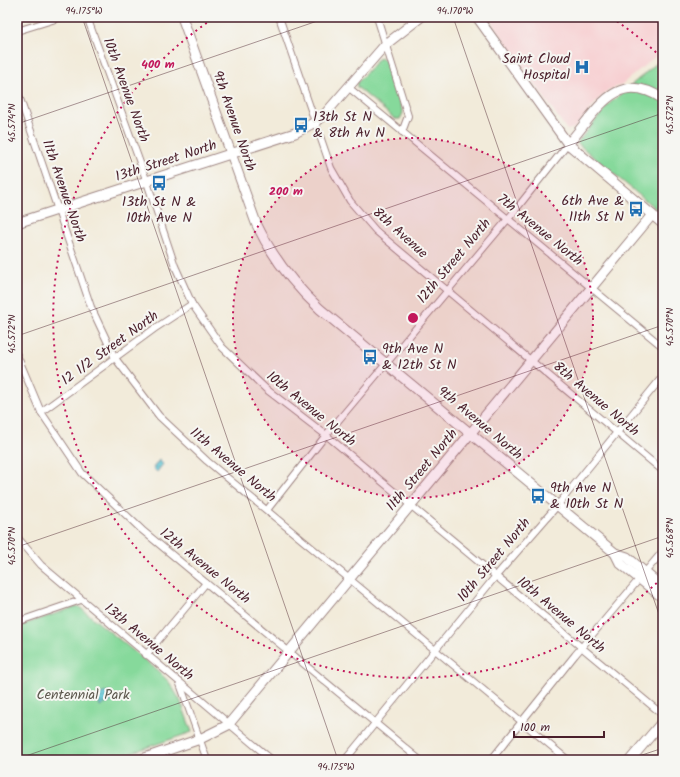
<svg xmlns="http://www.w3.org/2000/svg" width="680" height="777" font-family="Kalam,sans-serif">
	<defs>
		<pattern id="water-rules" width="6" height="5" patternUnits="userSpaceOnUse"><rect width="6" height="5" fill="#5bc6d6"/><path d="M0 2.5h6" fill="none" stroke="#4da0ae"/></pattern>
	</defs>
	<rect width="100%" height="100%" fill="#f6f6f2"/>
	<filter id="ink" filterUnits="userSpaceOnUse"><feTurbulence type="fractalNoise" baseFrequency=".025" numOctaves="2"/><feDisplacementMap in="SourceGraphic" scale="8" xChannelSelector="R" yChannelSelector="G"/><feConvolveMatrix kernelMatrix="1 2 1 2 8 2 1 2 1" color-interpolation-filters="sRGB"/></filter>
	<filter id="wash" filterUnits="userSpaceOnUse"><feTurbulence type="fractalNoise" baseFrequency=".012" numOctaves="4" result="noise"/><feDisplacementMap in="SourceGraphic" scale="16" xChannelSelector="R" yChannelSelector="G"/><feGaussianBlur stdDeviation="0.9" result="paint"/><feColorMatrix in="noise" values="0 0 0 0 0 0 0 0 0 0 0 0 0 0 0 0 0 1.4 0 .05"/><feComposite in="paint" operator="in"/></filter>
	<g filter="url(#wash)">
		<rect width="100%" height="100%" fill="#f2ebda"/>
		<!-- built -->
		<polygon fill="#f7cfd1" points="488,17 654,17 663,34 663,50 621,85 609,90 600,98 575,128 567,130"/>
		<!-- green -->
		<g fill="#86d99b" stroke="#687c63">
			<polygon points="382,58 386,61 403,113 400,119 395,119 357,87 357,83 378,59"/>
			<polygon points="663,58 663,215 577,143 609,104"/>
			<polygon points="78,606 157,670 169,682 180,700 192,732 110,760 17,760 17,627"/>
		</g>
		<!-- water -->
		<g fill="url(#water-rules)" stroke="#527280">
			<polygon points="654,17 663,17 663,34"/>
			<polygon points="159,460 163,464 157,472 153,468"/>
			<polygon points="110,691 113,701 100,706 97,695"/>
		</g>
	</g>
	<g filter="url(#ink)">
		<g fill="none" stroke-linecap="round" stroke-linejoin="round">
			<!-- street casing -->
			<g stroke="#9e8582" stroke-width="8">
				<g id="street">
					<polyline points="87,17 147,182 175,266 192,304 222,347 266,389 326,435 663,715"/>
					<polyline points="279,17 331,168 350,201 376,231 663,471"/>
					<polyline points="377,17 408,116 402,132"/>
					<polyline points="17,31 62,17"/>
					<polyline points="348,87 663,347"/>
					<polyline points="17,90 91,307 115,358 159,416 207,461 568,760"/>
					<polyline points="17,355 41,412 82,473 142,530 420,760"/>
					<polyline points="41,412 154,329 192,304"/>
					<polyline points="267,510 326,435 513,213 568,144"/>
					<polyline points="17,537 41,565 272,760"/>
					<polyline points="17,622 81,600"/>
					<polyline points="146,655 206,583"/>
					<polyline points="180,684 207,760"/>
					<polyline points="345,760 495,577 557,506 663,376"/>
					<polyline points="491,760 575,655 663,551"/>
				</g>
			</g>
			<!-- secondary casing -->
			<g stroke="#9e8582" stroke-width="11">
				<g id="secondary">
					<path d="M182 17 256 223C272 257 293 284 320 309L615 553 627 557 663 588"/>
					<polyline points="477,17 568,144 663,224"/>
					<path d="M568 144C596 113 615 67 663 99"/>
					<polyline points="17,223 295,133 315,122 325,114 385,45 421,17"/>
					<polyline points="615,553 620,563 663,598"/>
					<polyline points="139,760 200,739 228,725 652,215"/>
					<polyline points="630,760 663,721"/>
				</g>
			</g>
			<!-- street -->
			<use href="#street" stroke="#fff" stroke-width="6"/>
			<!-- secondary -->
			<use href="#secondary" stroke="#fff" stroke-width="9"/>
		</g>
	</g>
	<!-- ticks -->
	<path fill="none" stroke="#4a1f2b" stroke-width="1" stroke-opacity="0.45" d="M82 17 338 760M453 17 663 626M17 124 329 17M17 336 663 113M17 547 663 325M17 759 663 536M627 760 663 748"/>
	<!-- distance rings -->
	<circle cx="413" cy="318" r="180" fill="#c2185b" fill-opacity=".12"/>
	<g fill="none" stroke="#c2185b" stroke-width="2" stroke-dasharray="2 4">
		<circle cx="413" cy="318" r="180"/>
		<path d="M661 579A360 360 0 1 1 214 18M612 18A360 360 0 0 1 661 57"/>
	</g>
	<!-- icons -->
	<defs>
		<g id="hospital-bare" transform="scale(1.2)"><path d="M-5-5h3v3.5h4V-5h3V5h-3V1.5h-4V5h-3Z" fill="#1f6fb2" stroke="#f6f6f2" stroke-width="2.5" paint-order="stroke"/></g>
		<g id="bus-bare" transform="scale(1.2)"><path d="M-5-6H5V4H4V6H2V4H-2V6H-4V4H-5ZM-3.5-4V0h7V-4ZM-3.5 1.2v1.5H-2V1.2ZM2 1.2v1.5H3.5V1.2Z" fill="#1f6fb2" stroke="#f6f6f2" stroke-width="2.5" paint-order="stroke"/></g>
	</defs>
	<g fill-rule="evenodd">
		<use href="#hospital-bare" x="582" y="67"/>
		<use href="#bus-bare" x="301" y="125"/>
		<use href="#bus-bare" x="159" y="183"/>
		<use href="#bus-bare" x="636" y="209"/>
		<use href="#bus-bare" x="370" y="357"/>
		<use href="#bus-bare" x="538" y="496"/>
	</g>
	<g text-anchor="middle" dominant-baseline="central" stroke-width="4" stroke-linejoin="round" paint-order="stroke">
		<!-- poi labels -->
		<g font-size="14" fill="#4a1f2b" stroke="#f6f6f2" text-anchor="start">
			<text x="570" y="59" text-anchor="end">Saint Cloud<tspan x="570" dy="16">Hospital</tspan></text>
			<text x="313" y="117">13th St N<tspan x="313" dy="16">&amp; 8th Av N</tspan></text>
			<text x="624" y="201" text-anchor="end">6th Ave &amp;<tspan x="624" dy="16">11th St N</tspan></text>
			<text x="159" y="202" text-anchor="middle">13th St N &amp;<tspan x="159" dy="16">10th Ave N</tspan></text>
			<text x="382" y="349">9th Ave N<tspan x="382" dy="16">&amp; 12th St N</tspan></text>
			<text x="550" y="488">9th Ave N<tspan x="550" dy="16">&amp; 10th St N</tspan></text>
		</g>
		<!-- street labels -->
		<g font-size="14" fill="#4a1f2b" stroke="#f6f6f2">
			<text transform="translate(126 90) rotate(70)">10th Avenue North</text>
			<text transform="translate(234 121) rotate(71)">9th Avenue North</text>
			<text transform="translate(166 161) rotate(-18)">13th Street North</text>
			<text transform="translate(64 191) rotate(71)">11th Avenue North</text>
			<text transform="translate(540 230) rotate(39)">7th Avenue North</text>
			<text transform="translate(400 233) rotate(42)">8th Avenue</text>
			<text transform="translate(454 261) rotate(-50)">12th Street North</text>
			<text transform="translate(110 348) rotate(-36)">12 1/2 Street North</text>
			<text transform="translate(596 399) rotate(40)">8th Avenue North</text>
			<text transform="translate(311 409) rotate(39)">10th Avenue North</text>
			<text transform="translate(480 423) rotate(40)">9th Avenue North</text>
			<text transform="translate(233 465) rotate(40)">11th Avenue North</text>
			<text transform="translate(422 470) rotate(-50)">11th Street North</text>
			<text transform="translate(494 560) rotate(-50)">10th Street North</text>
			<text transform="translate(205 566) rotate(39)">12th Avenue North</text>
			<text transform="translate(561 615) rotate(40)">10th Avenue North</text>
			<text transform="translate(149 642) rotate(40)">13th Avenue North</text>
		</g>
		<!-- park labels -->
		<g font-size="14" fill="#5c574d" stroke="#f6f6f2">
			<text x="83" y="695">Centennial Park</text>
		</g>
	</g>
	<circle cx="413" cy="318" r="6" fill="#c2185b" stroke="#f6f6f2" stroke-width="2"/>
	<g font-size="12" text-anchor="middle" font-weight="bold" fill="#c2185b" stroke="#f6f6f2" stroke-width="4" stroke-linejoin="round" paint-order="stroke">
		<text x="158" y="68">400 m</text>
		<text x="286" y="195">200 m</text>
	</g>
	<!-- margin -->
	<rect width="680" height="777" fill="none" stroke="#f6f6f2" stroke-width="44"/>
	<!-- scale -->
	<path d="M514 731v6h90v-6" fill="none" stroke="#4a1f2b" stroke-width="2"/>
	<text x="520" y="731" font-size="12" fill="#4a1f2b" stroke="#f6f6f2" stroke-width="3" paint-order="stroke">100 m</text>
	<rect x="22" y="22" width="636" height="733" fill="none" stroke="#4a1f2b" stroke-width="1.5"/>
	<g font-size="10" text-anchor="middle" fill="#4a1f2b">
		<text x="84" y="14">94.175°W</text>
		<text x="455" y="14">94.170°W</text>
		<text transform="translate(669 115) rotate(-90)" y="4">45.572°N</text>
		<text transform="translate(11 123) rotate(-90)" y="4">45.574°N</text>
		<text transform="translate(669 327) rotate(-90)" y="4">45.570°N</text>
		<text transform="translate(11 334) rotate(-90)" y="4">45.572°N</text>
		<text transform="translate(669 538) rotate(-90)" y="4">45.568°N</text>
		<text transform="translate(11 546) rotate(-90)" y="4">45.570°N</text>
		<text x="336" y="770">94.175°W</text>
	</g>
</svg>
